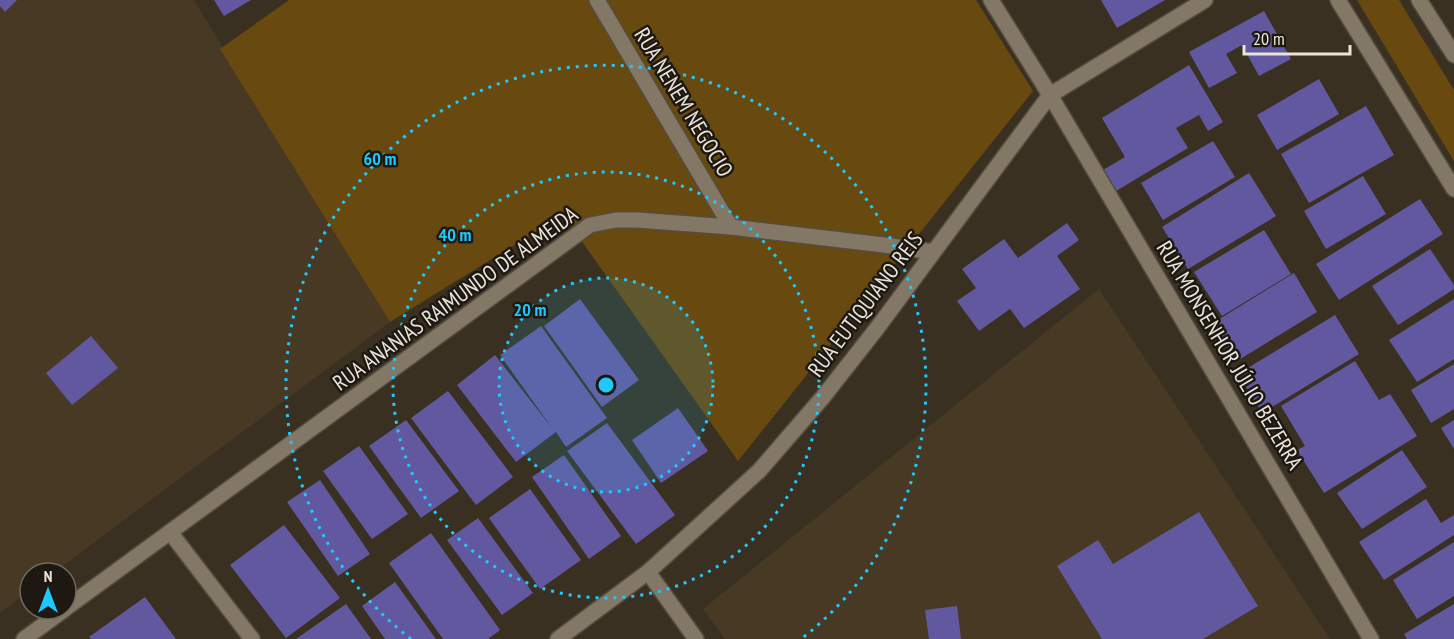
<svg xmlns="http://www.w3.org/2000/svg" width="1454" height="639" font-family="'PT Sans Narrow',sans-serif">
	<rect width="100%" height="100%" fill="#3a3021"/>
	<!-- built -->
	<g fill="#473924">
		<polygon points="0,0 194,0 390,322 53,573 30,573 30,590 0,613"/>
		<polygon points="1099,289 1330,639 725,639 703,609"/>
	</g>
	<!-- green -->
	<g fill="#68490f">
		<polygon points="289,0 976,0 1033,91 738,461 563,215 390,322 220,49"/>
		<polygon points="1357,0 1399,0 1454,90 1454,161"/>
	</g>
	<!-- building -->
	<g fill="#62589f">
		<polygon points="0,0 17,0 5,12 0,6"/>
		<polygon points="214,0 251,0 224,16"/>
		<polygon points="1101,0 1165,0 1117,28"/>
		<polygon points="1264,11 1291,59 1259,76 1242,45 1226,54 1237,73 1209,88 1189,52"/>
		<polygon points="1189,65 1223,122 1208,131 1199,115 1176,128 1188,148 1116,191 1103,170 1125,157 1102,118"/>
		<polygon points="1319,79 1339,114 1277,150 1257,115"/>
		<polygon points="1366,106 1394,155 1309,203 1281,154"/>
		<polygon points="1213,141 1235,177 1163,220 1141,183"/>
		<polygon points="1249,173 1276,216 1188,269 1162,227"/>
		<polygon points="1363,176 1386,214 1326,249 1304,211"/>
		<polygon points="1420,199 1443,234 1339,300 1316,264"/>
		<polygon points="1067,223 1079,240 1057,256 1080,289 1024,328 1010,309 979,331 957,301 976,288 962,269 1004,239 1018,258"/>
		<polygon points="1264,230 1291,274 1222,316 1194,272"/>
		<polygon points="1430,249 1454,285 1454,289 1398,325 1372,286"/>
		<polygon points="1294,273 1317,312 1237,361 1213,323"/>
		<polygon points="580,299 639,380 602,407 544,326"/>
		<polygon points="1454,299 1454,359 1417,382 1389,340"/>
		<polygon points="1335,315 1359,354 1262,413 1238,374"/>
		<polygon points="541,326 607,418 566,447 556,432 516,462 457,385 495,355 552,428 500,355"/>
		<polygon points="91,336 118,368 72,405 46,373"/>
		<polygon points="1355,361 1379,400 1390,394 1417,436 1324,493 1297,450 1305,446 1281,406"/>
		<polygon points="1454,364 1454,409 1431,423 1411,390"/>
		<polygon points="448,391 513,477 476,505 411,418"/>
		<polygon points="678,408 708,451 661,483 632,440"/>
		<polygon points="406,420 459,491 421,518 369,446"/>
		<polygon points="1454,420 1454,449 1441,428"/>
		<polygon points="607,423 675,515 636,544 567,451"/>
		<polygon points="359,446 408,514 372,539 323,471"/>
		<polygon points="1402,450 1427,487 1362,529 1337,493"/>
		<polygon points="564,455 621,536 589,559 532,477"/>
		<polygon points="320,480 370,554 338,576 287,502"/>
		<polygon points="530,489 581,560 540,589 489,518"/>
		<polygon points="1426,499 1441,523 1454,515 1454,535 1384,580 1359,542"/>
		<polygon points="1199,512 1258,606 1203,639 1102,639 1057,566 1098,540 1113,564"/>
		<polygon points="478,518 533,593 502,615 447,540"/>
		<polygon points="284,525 340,598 286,638 230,565"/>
		<polygon points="431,533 500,630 488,639 443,639 389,563"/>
		<polygon points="1454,542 1454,596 1417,619 1393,580"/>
		<polygon points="395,582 436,639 385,639 362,606"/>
		<polygon points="145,597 176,639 91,639 89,637"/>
		<polygon points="346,604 371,639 296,639"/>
		<polygon points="1454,604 1454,639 1407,639 1404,634"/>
		<polygon points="957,606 961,639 929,639 925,610"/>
	</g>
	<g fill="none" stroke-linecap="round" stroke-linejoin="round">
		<!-- minor casing -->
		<g stroke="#554d3f" stroke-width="18">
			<g id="minor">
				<polyline points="597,0 731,227"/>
				<polyline points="991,0 1050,95 1371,639"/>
				<polyline points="1338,0 1454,189"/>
				<polyline points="1419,0 1454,55"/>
				<polyline points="170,532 252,639"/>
				<polyline points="648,572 696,639"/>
				<polyline points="66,608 590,225 616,220 637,220 731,227 884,245 933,252"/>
				<polyline points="24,639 65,609"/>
				<polyline points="558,639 648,572 759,471 823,397 878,327 1050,95 1205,0"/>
			</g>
		</g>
		<!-- minor -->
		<use href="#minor" stroke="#837766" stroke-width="15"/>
	</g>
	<!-- distance rings -->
	<circle cx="606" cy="385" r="107" fill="#20c9fd" fill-opacity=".12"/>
	<g fill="none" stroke="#20c9fd" stroke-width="3" stroke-dasharray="3 6">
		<circle cx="606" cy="385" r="107"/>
		<circle cx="606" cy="385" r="213"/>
		<path d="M411 639A320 320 0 1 1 801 639"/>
	</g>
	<g text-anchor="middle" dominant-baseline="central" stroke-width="5" stroke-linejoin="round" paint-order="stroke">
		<!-- street labels -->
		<g font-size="22" fill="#eae4da" stroke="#1d1912">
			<text transform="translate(684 102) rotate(59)">RUA NENEM NEGOCIO</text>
			<text transform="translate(455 298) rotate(-36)">RUA ANANIAS RAIMUNDO DE ALMEIDA</text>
			<text transform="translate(865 304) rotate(-53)">RUA EUTIQUIANO REIS</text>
			<text transform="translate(1230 355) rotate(59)">RUA MONSENHOR JÚLIO BEZERRA</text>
		</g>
	</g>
	<circle cx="606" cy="385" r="9" fill="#20c9fd" stroke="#1d1912" stroke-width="3"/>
	<g font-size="18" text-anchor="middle" font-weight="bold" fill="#20c9fd" stroke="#1d1912" stroke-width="5" stroke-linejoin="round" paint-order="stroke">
		<text x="380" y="165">60 m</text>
		<text x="455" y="241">40 m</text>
		<text x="530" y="316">20 m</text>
	</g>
	<!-- north arrow -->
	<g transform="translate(48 591)"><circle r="28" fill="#1d1912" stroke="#6f6a62" stroke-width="1.5"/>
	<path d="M0-4.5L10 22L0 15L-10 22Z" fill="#20c9fd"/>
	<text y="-9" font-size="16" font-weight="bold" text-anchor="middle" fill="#eae4da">N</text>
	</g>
	<!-- scale -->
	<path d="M1244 45v9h106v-9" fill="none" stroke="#eae4da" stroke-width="3"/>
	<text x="1253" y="45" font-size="18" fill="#eae4da" stroke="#1d1912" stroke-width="4.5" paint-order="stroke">20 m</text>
</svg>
